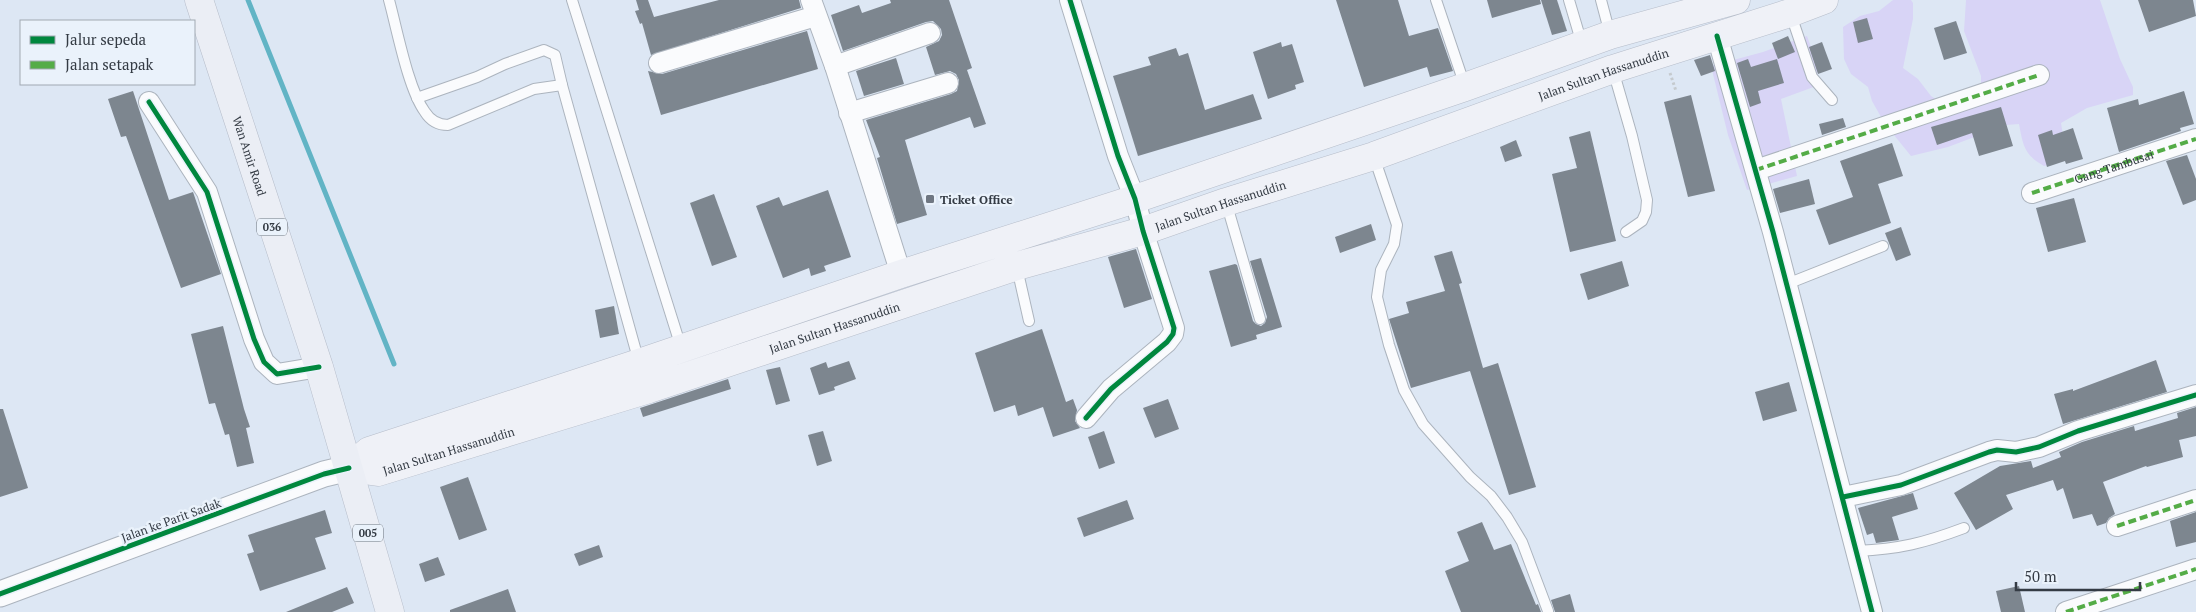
<svg xmlns="http://www.w3.org/2000/svg" width="2196" height="612" font-family="'PT Serif',serif">
	<rect width="100%" height="100%" fill="#dde7f4"/>
	<!-- green -->
	<g fill="#d8d4f6">
		<path d="M1893 0H1911L1913 3V19L1903 68 1918 79 1931 96 1937 100 1981 89V76L1964 31 1966 0H2100L2120 59 2133 87V95L2087 108 2061 123 2065 148 2058 162 2044 166C2024 155 2023 145 2019 124L2006 125 1948 147 1911 156 1885 124 1872 101 1868 87 1851 74 1844 59 1843 27 1860 16 1879 11Z"/>
		<polygon points="1807,36 1816,61 1819,85 1781,99 1797,176 1747,190 1728,135 1711,66 1763,52"/>
	</g>
	<g fill="none" stroke-linecap="round" stroke-linejoin="round">
		<!-- stream -->
		<polyline stroke="#62b4c5" stroke-width="5" points="248,0 394,364"/>
	</g>
	<!-- building -->
	<g fill="#7d868f">
		<polygon points="636,0 648,0 654,17 719,0 799,0 801,8 651,55 642,23 640,24 635,11 639,10"/>
		<polygon points="890,0 949,0 972,68 967,70 986,124 974,128 970,117 905,140 927,215 897,224 877,158 880,157 866,120 951,94 957,91 959,80 956,74 950,71 935,75 926,47 939,41 942,35 941,29 933,21 926,22 843,51 831,15 859,5 862,13 891,3"/>
		<polygon points="1336,0 1398,0 1409,36 1438,28 1453,71 1430,77 1427,67 1364,87"/>
		<polygon points="1487,0 1540,0 1541,4 1492,18"/>
		<polygon points="1541,0 1557,0 1567,31 1552,35"/>
		<polygon points="2138,0 2193,0 2196,16 2149,32"/>
		<polygon points="1867,18 1873,39 1858,43 1853,22"/>
		<polygon points="1956,21 1967,53 1944,60 1934,28"/>
		<polygon points="807,31 818,69 661,115 648,71 662,74"/>
		<polygon points="1788,36 1795,52 1778,59 1772,43"/>
		<polygon points="1281,42 1282,47 1292,44 1304,82 1295,85 1296,89 1268,99 1253,52"/>
		<polygon points="1822,42 1832,69 1818,74 1809,47"/>
		<polygon points="1176,48 1179,56 1188,53 1205,110 1253,94 1262,119 1138,156 1113,76 1151,65 1148,57"/>
		<polygon points="1710,55 1715,71 1701,76 1694,60"/>
		<polygon points="896,58 904,84 864,96 856,71"/>
		<polygon points="1748,59 1751,67 1777,59 1784,83 1758,91 1761,103 1750,107 1737,63"/>
		<polygon points="133,91 169,200 193,192 221,274 181,288 126,136 121,137 108,99"/>
		<polygon points="2184,91 2194,124 2180,128 2181,131 2119,152 2107,108 2138,99 2139,105"/>
		<polygon points="1691,95 1715,191 1688,197 1664,102"/>
		<polygon points="2001,107 2013,146 1979,156 1972,133 1937,145 1931,127"/>
		<polygon points="1843,118 1846,127 1822,135 1819,124"/>
		<polygon points="2073,128 2083,159 2066,164 2065,161 2047,167 2038,135 2052,130 2053,135"/>
		<polygon points="1590,131 1616,241 1570,252 1552,174 1577,168 1569,137"/>
		<polygon points="1516,140 1522,156 1505,162 1500,147"/>
		<polygon points="1892,143 1903,176 1878,184 1891,223 1829,245 1816,210 1853,197 1840,161"/>
		<polygon points="2187,155 2196,179 2196,200 2183,205 2166,161"/>
		<polygon points="1809,179 1815,204 1780,213 1773,189"/>
		<polygon points="828,190 851,257 824,266 826,271 811,276 809,268 783,278 756,206 779,197 783,206"/>
		<polygon points="714,194 737,257 712,266 690,203"/>
		<polygon points="2074,198 2086,242 2048,252 2036,208"/>
		<polygon points="1371,224 1376,240 1340,253 1335,237"/>
		<polygon points="1901,227 1911,255 1896,261 1885,233"/>
		<polygon points="1136,249 1152,299 1124,308 1108,257"/>
		<polygon points="1452,251 1462,283 1459,284 1483,368 1498,363 1536,487 1509,495 1470,371 1411,388 1389,319 1409,313 1406,302 1445,291 1434,256"/>
		<polygon points="1261,258 1282,327 1256,335 1257,339 1231,347 1209,271 1235,264 1237,265 1253,321 1256,324 1261,326 1265,323 1267,317 1250,261"/>
		<polygon points="1622,261 1629,286 1588,300 1580,274"/>
		<polygon points="614,306 619,334 600,338 595,310"/>
		<polygon points="223,326 244,409 250,427 246,428 254,463 237,467 229,434 225,435 215,403 209,404 191,334"/>
		<polygon points="1042,329 1066,402 1073,399 1077,410 1075,421 1080,428 1053,437 1043,407 1018,416 1015,405 994,412 975,353"/>
		<polygon points="2156,360 2167,392 2063,424 2054,394 2073,389 2073,391"/>
		<polygon points="849,361 856,379 834,387 835,390 819,395 810,368 826,362 828,368"/>
		<polygon points="780,367 790,401 776,405 766,370"/>
		<polygon points="728,379 731,389 643,417 640,408"/>
		<polygon points="1789,382 1797,411 1763,421 1755,392"/>
		<polygon points="1168,399 1179,429 1155,438 1143,408"/>
		<polygon points="2196,407 2196,436 2179,440 2183,457 2147,467 2146,466 2103,482 2115,514 2109,518 2106,523 2097,526 2092,514 2073,519 2063,488 2057,491 2053,480 2006,495 2013,509 1976,530 1954,493 2000,466 2031,461 2033,468 2061,457 2059,452 2082,442 2134,426 2135,431 2178,418 2177,413"/>
		<polygon points="0,409 3,409 28,488 0,497"/>
		<polygon points="823,431 832,461 817,466 808,435"/>
		<polygon points="1104,431 1115,463 1099,469 1088,437"/>
		<polygon points="468,477 487,530 459,540 440,487"/>
		<polygon points="1913,493 1918,509 1892,517 1899,540 1876,543 1873,533 1867,535 1858,508"/>
		<polygon points="1127,500 1134,519 1084,537 1077,518"/>
		<polygon points="325,510 332,533 315,538 326,569 260,591 247,554 254,552 248,535"/>
		<polygon points="2196,512 2196,542 2176,547 2170,521"/>
		<polygon points="1482,522 1494,550 1511,544 1536,605 1538,604 1541,612 1461,612 1445,571 1469,561 1457,532"/>
		<polygon points="599,545 603,557 579,566 574,554"/>
		<polygon points="438,557 445,575 425,582 419,564"/>
		<polygon points="2019,586 2025,612 2001,612 1996,591"/>
		<polygon points="347,587 354,603 332,612 286,612"/>
		<polygon points="508,589 516,612 450,612 450,610"/>
		<polygon points="1570,594 1575,612 1555,612 1551,600"/>
	</g>
	<g fill="none" stroke-linecap="round" stroke-linejoin="round">
		<!-- service casing -->
		<g stroke="#acb4be" stroke-width="12">
			<g id="service">
				<path d="M389 0C397 29 408 89 425 112 430 120 438 125 448 125L534 89 562 85 639 362"/>
				<polyline points="572,0 681,347"/>
				<polyline points="1436,0 1465,86"/>
				<polyline points="1569,0 1582,44"/>
				<polyline points="1601,0 1610,34"/>
				<polyline points="1791,15 1812,77 1832,100"/>
				<polyline points="1613,70 1632,136 1647,200 1646,212 1642,221 1626,232"/>
				<polyline points="417,98 477,77 505,64 544,50 555,55 562,85"/>
				<polyline points="1374,157 1397,225 1394,244 1381,270 1377,297 1389,345 1404,390 1423,424 1470,477 1491,496 1507,517 1522,542 1548,611"/>
				<polyline points="1226,202 1260,319"/>
				<polyline points="1017,268 1029,321"/>
				<polyline points="1787,284 1883,246"/>
				<path d="M1857 551C1900 549 1924 543 1964 528"/>
			</g>
		</g>
		<!-- minor casing -->
		<g stroke="#acb4be" stroke-width="22">
			<g id="minor">
				<polyline points="811,0 835,66 901,274"/>
				<polyline points="1070,0 1118,156 1135,199 1143,231 1174,328 1173,334 1167,342 1111,389 1086,418"/>
				<polyline points="1717,36 1773,232 1872,612"/>
				<polyline points="659,63 816,16"/>
				<polyline points="835,66 930,33"/>
				<polyline points="149,102 207,192 254,339 264,362 277,374 319,367"/>
				<polyline points="849,113 948,83"/>
				<polyline points="1756,170 2039,75"/>
				<polyline points="2032,193 2196,139"/>
				<polyline points="1843,497 1901,485 1989,452 1997,450 2016,452 2039,447 2078,431 2196,395"/>
				<polyline points="2117,526 2196,500"/>
				<polyline points="2066,612 2196,569"/>
			</g>
		</g>
		<!-- tertiary casing -->
		<g stroke="#acb4be" stroke-width="27">
			<polyline id="tertiary" points="0,594 324,474 349,468"/>
		</g>
		<!-- primary casing -->
		<g stroke="#b6bdca" stroke-width="29">
			<g id="primary">
				<path id="s1" d="M1736 0 1610 35 1465 87 1135 199 901 274 639 363 369 451 349 468 378 472 649 389 1017 266 1143 231 1226 202 1374 156 1613 69 1790 13 1824 0"/>
			</g>
		</g>
		<!-- trunk casing -->
		<g stroke="#b6bdca" stroke-width="29">
			<g id="trunk">
				<path id="s2" d="M199 0 319 367 390 612"/>
			</g>
		</g>
		<!-- path -->
		<polyline stroke="#c5cace" stroke-width="3" stroke-dasharray="2.5 2.5" stroke-linecap="butt" points="1670,73 1676,91"/>
		<!-- service -->
		<use href="#service" stroke="#fafbfd" stroke-width="10"/>
		<!-- minor -->
		<use href="#minor" stroke="#fafbfd" stroke-width="20"/>
		<!-- tertiary -->
		<use href="#tertiary" stroke="#fafbfd" stroke-width="25"/>
		<!-- primary -->
		<use href="#primary" stroke="#eff1f7" stroke-width="28"/>
		<!-- trunk -->
		<use href="#trunk" stroke="#ebeef5" stroke-width="28"/>
		<!-- quiet -->
		<g stroke="#54ac47" stroke-width="4" stroke-dasharray="8 4" stroke-linecap="butt">
			<polyline points="1756,170 2039,75"/>
			<path id="s3" d="M2032 193 2196 139"/>
			<polyline points="2117,526 2196,500"/>
			<polyline points="2066,612 2196,569"/>
		</g>
		<!-- cycleway casing -->
		<g stroke="#eaf2fb" stroke-width="8">
			<g id="cycleway">
				<polyline points="1070,0 1118,156 1135,199 1143,231 1174,328 1173,334 1167,342 1111,389 1086,418"/>
				<polyline points="1717,36 1773,232 1872,612"/>
				<polyline points="149,102 207,192 254,339 264,362 277,374 319,367"/>
				<polyline points="1843,497 1901,485 1989,452 1997,450 2016,452 2039,447 2078,431 2196,395"/>
				<polyline points="0,594 324,474 349,468"/>
			</g>
		</g>
		<!-- cycleway -->
		<use href="#cycleway" stroke="#00873e" stroke-width="5"/>
	</g>
	<!-- markers -->
	<rect fill="#6f7782" stroke="#eaf2fb" stroke-width="2" x="925" y="194" width="10" height="10" rx="2.5"/>
	<g text-anchor="middle" dominant-baseline="central" stroke-width="5" stroke-linejoin="round" paint-order="stroke">
		<!-- shield labels -->
		<g fill="#eaf2fb" stroke="#6b727b" stroke-width="1">
			<rect x="257" y="218.5" width="30" height="17" rx="4"/>
			<rect x="353" y="524.5" width="30" height="17" rx="4"/>
		</g>
		<g font-size="11" font-weight="bold" fill="#343b44">
			<text x="272" y="227">036</text>
			<text x="368" y="533">005</text>
		</g>
		<!-- street labels -->
		<g font-size="12" fill="#343b44" stroke="#eaf2fb">
			<text stroke="none"><textPath href="#s1" startOffset="2784">Jalan Sultan Hassanuddin</textPath></text>
			<text stroke="none"><textPath href="#s2" startOffset="164">Wan Amir Road</textPath></text>
			<text stroke="none"><textPath href="#s3" startOffset="86">Gang Tambusai</textPath></text>
			<text stroke="none"><textPath href="#s1" startOffset="2379">Jalan Sultan Hassanuddin</textPath></text>
			<text stroke="none"><textPath href="#s1" startOffset="1974">Jalan Sultan Hassanuddin</textPath></text>
			<text stroke="none"><textPath href="#s1" startOffset="1569">Jalan Sultan Hassanuddin</textPath></text>
			<text transform="translate(171 520) rotate(-20)">Jalan ke Parit Sadak</text>
		</g>
		<!-- poi labels -->
		<g font-size="12" font-weight="bold" fill="#343b44" stroke="#eaf2fb" text-anchor="start">
			<text x="940" y="199">Ticket Office</text>
		</g>
	</g>
	<!-- legend -->
	<rect x="20" y="20" width="175" height="65" fill="#eaf2fb" stroke="#a1a9b2"/>
	<rect x="30" y="36" width="25" height="8" fill="#00873e" stroke="#a1a9b2"/>
	<text x="65" y="45" font-size="15" fill="#343b44">Jalur sepeda</text>
	<rect x="30" y="61" width="25" height="8" fill="#54ac47" stroke="#a1a9b2"/>
	<text x="65" y="70" font-size="15" fill="#343b44">Jalan setapak</text>
	<!-- scale -->
	<path d="M2016 582v8h124v-8" fill="none" stroke="#343b44" stroke-width="2.5"/>
	<text x="2024" y="582" font-size="15" fill="#343b44" stroke="#eaf2fb" stroke-width="4" paint-order="stroke">50 m</text>
</svg>
